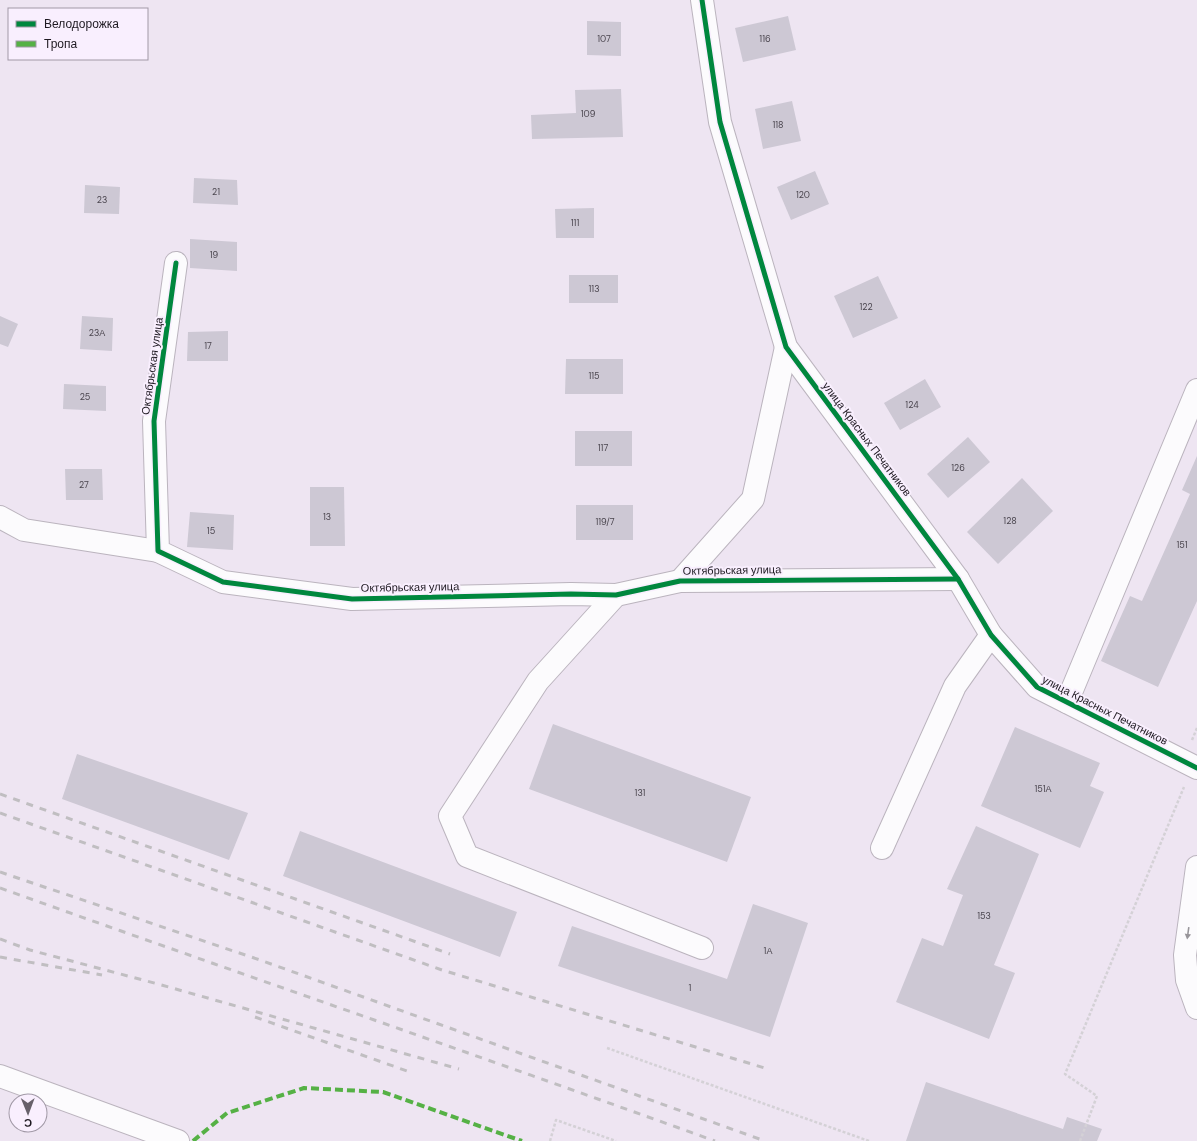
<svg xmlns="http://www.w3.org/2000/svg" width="1197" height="1141" font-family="'DM Sans',sans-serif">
	<rect width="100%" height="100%" fill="#eee5f2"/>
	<!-- building -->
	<g fill="#cdc8d4">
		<polygon points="788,16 796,50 743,62 735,28"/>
		<polygon points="587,21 621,22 621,56 587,55"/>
		<polygon points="621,89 623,137 532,139 531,115 576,113 575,90"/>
		<polygon points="792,101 801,141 763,149 755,109"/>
		<polygon points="815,171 829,204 791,220 777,187"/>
		<polygon points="194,178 237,180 238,205 193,203"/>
		<polygon points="85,185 120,187 119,214 84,213"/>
		<polygon points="594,208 594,238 556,238 555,209"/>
		<polygon points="190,239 237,242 237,271 190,268"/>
		<rect x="569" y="275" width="49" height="28"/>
		<polygon points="878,276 898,318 853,338 834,296"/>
		<polygon points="0,316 18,324 8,347 0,344"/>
		<polygon points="82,316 113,318 112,351 80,349"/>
		<polygon points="228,331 228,361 187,361 188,332"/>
		<polygon points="566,359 623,359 623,394 565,394"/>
		<polygon points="925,379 941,407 900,430 884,403"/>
		<polygon points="64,384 106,386 106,411 63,409"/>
		<rect x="575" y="431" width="57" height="35"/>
		<polygon points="968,437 990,462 948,498 927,474"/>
		<polygon points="1197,456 1197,601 1158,687 1101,661 1130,596 1142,601 1190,494 1182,490"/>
		<polygon points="65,469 102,469 103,500 66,500"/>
		<polygon points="1022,478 1053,511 998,564 967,532"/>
		<polygon points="310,487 344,487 345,546 310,546"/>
		<rect x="576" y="505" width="57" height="35"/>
		<polygon points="190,512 234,515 233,550 187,547"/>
		<polygon points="553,724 751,797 727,862 529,789"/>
		<polygon points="1015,727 1100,763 1090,786 1104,792 1080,848 981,806"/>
		<polygon points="77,754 248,813 229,860 62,799"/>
		<polygon points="976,826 1039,854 994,965 1015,973 989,1039 896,1002 922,938 943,946 963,895 947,889"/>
		<polygon points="300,831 517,912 500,957 283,876"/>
		<polygon points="753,904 808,923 770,1037 558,966 572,926 727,979"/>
		<polygon points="926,1082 1063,1129 1067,1117 1102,1129 1097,1141 906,1141"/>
	</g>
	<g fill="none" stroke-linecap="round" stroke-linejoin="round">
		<!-- minor casing -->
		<g stroke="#bbb4be" stroke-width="24">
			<g id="minor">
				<polyline points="702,0 720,122 786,347 958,579 991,635 1037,687 1197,768"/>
				<polyline points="176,263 154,421 158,551 223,582 352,599 571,594 616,595 680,581 958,579"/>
				<polyline points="0,517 24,530 158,551"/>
				<polyline points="680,581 753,499 786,347"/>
				<polyline points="616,595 538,681 450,816 467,856 702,948"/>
				<polyline points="1067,702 1197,390"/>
				<polyline points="882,848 955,686 991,635"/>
				<polyline points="1197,867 1185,955 1187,980 1197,1008"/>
				<polyline points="0,1076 178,1141"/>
			</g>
		</g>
		<!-- path -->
		<g stroke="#d4d1d6" stroke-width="2.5" stroke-dasharray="3 2" stroke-linecap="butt">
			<polyline points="1192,740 1197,728"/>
			<polyline points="607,1048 869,1141"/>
			<polyline points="550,1141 556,1120 616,1141"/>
			<polyline points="1080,1141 1097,1096 1065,1074 1184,787"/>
		</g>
		<!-- minor -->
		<use href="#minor" stroke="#fcfbfd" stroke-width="22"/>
		<!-- rail -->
		<g stroke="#c0bec1" stroke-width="3" stroke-dasharray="7 7" stroke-linecap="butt">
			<polyline points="0,794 450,954"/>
			<polyline points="0,813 442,970 768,1069"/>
			<polyline points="0,872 260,960 765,1141"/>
			<path d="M0 888C238 973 477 1055 715 1141"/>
			<polyline points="0,939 30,950 158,984 459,1069"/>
			<polyline points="0,957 102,975"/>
			<polyline points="255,1017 407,1071"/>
		</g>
		<!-- quiet -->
		<polyline stroke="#55b145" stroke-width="4" stroke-dasharray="8 4" stroke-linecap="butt" points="193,1141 227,1113 304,1088 383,1092 522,1141"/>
		<!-- cycleway casing -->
		<g stroke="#f9effe" stroke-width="8">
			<g id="cycleway">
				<polyline points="702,0 720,122 786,347 958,579 991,635 1037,687 1197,768"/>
				<polyline points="176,263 154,421 158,551 223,582 352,599 571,594 616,595 680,581 958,579"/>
			</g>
		</g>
		<!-- cycleway -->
		<use href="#cycleway" stroke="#00873e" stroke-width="5"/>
	</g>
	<!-- one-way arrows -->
	<defs><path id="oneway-solid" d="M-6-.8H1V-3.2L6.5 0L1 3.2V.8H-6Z"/></defs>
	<use fill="#98959a" href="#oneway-solid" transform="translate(1188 933) rotate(98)"/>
	<g text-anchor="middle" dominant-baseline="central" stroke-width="4" stroke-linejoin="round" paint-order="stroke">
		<!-- number labels -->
		<g font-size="9" fill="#4a454e">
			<text x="604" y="39">107</text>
			<text x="765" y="39">116</text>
			<text x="588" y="114">109</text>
			<text x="778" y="125">118</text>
			<text x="216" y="192">21</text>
			<text x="803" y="195">120</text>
			<text x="102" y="200">23</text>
			<text x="575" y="223">111</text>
			<text x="214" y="255">19</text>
			<text x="594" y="289">113</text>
			<text x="866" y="307">122</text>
			<text x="97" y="333">23А</text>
			<text x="208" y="346">17</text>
			<text x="594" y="376">115</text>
			<text x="85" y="397">25</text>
			<text x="912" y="405">124</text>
			<text x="603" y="448">117</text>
			<text x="958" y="468">126</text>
			<text x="84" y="485">27</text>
			<text x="327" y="517">13</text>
			<text x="1010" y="521">128</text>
			<text x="605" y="522">119/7</text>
			<text x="211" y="531">15</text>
			<text x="1182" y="545">151</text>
			<text x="1043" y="789">151А</text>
			<text x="640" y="793">131</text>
			<text x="984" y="916">153</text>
			<text x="768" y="951">1А</text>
			<text x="690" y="988">1</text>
		</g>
		<!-- street labels -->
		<g font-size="11" fill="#1e1921" stroke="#f9effe">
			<text transform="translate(152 366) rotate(-82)">Октябрьская улица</text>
			<text transform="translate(867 439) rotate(53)">улица Красных Печатников</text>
			<text transform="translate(732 570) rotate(-1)">Октябрьская улица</text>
			<text transform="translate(410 587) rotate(-1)">Октябрьская улица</text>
			<text transform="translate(1105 710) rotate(27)">улица Красных Печатников</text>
		</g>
	</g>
	<!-- legend -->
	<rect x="8" y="8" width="140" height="52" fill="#f9effe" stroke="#a199a6"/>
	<rect x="16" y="21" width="20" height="6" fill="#00873e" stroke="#a199a6"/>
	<text x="44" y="28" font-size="12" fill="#1e1921">Велодорожка</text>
	<rect x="16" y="41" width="20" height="6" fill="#55b145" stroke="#a199a6"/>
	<text x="44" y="48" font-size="12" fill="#1e1921">Тропа</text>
	<!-- north arrow -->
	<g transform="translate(28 1113) rotate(179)"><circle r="19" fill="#f9effe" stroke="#a199a6"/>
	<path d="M0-3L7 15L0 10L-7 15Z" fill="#67606a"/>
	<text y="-6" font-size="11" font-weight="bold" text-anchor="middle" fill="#1e1921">С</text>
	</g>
</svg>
